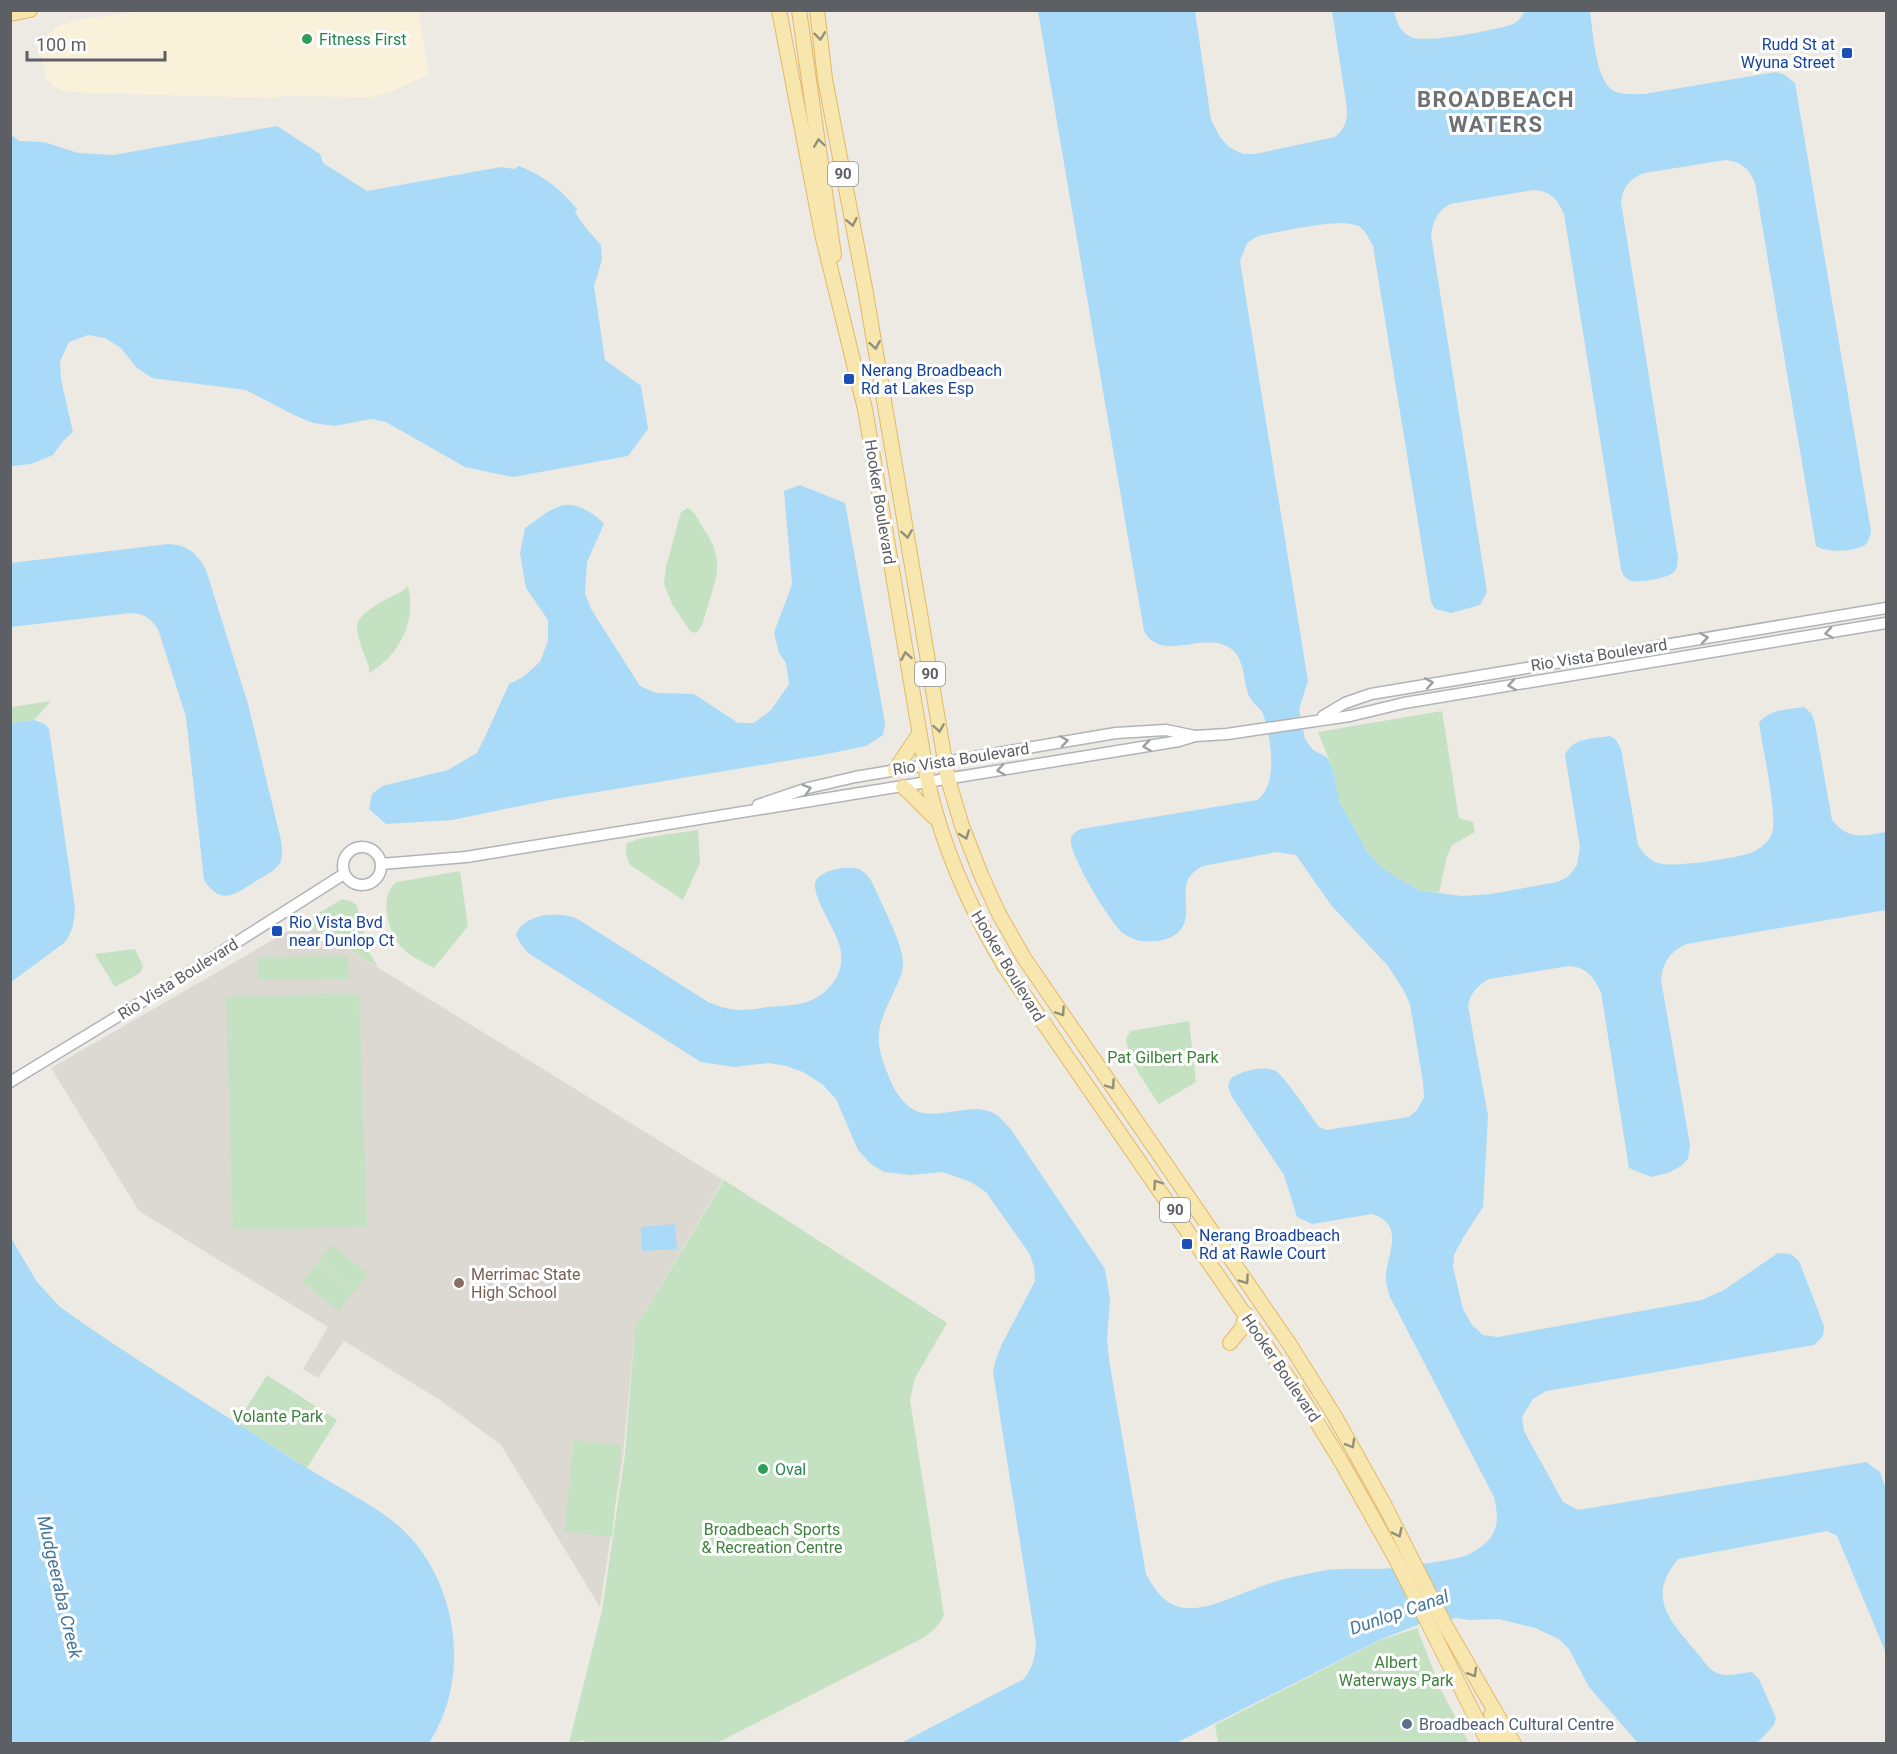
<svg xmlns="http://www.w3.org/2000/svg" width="1897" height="1754" font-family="Roboto,sans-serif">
	<rect width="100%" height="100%" fill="#edeae3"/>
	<!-- commercial -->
	<polygon fill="#faf1db" points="141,11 418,11 429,74 388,93 372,97 356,97 281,96 274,98 89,93 62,91 53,86 46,78 40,51 48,34 57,27 76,20"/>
	<!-- education -->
	<polygon fill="#dcd9d2" points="304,922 723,1180 635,1329 623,1456 600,1607 501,1445 440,1400 344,1341 318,1378 303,1369 328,1327 139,1211 51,1068"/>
	<!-- green -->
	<g fill="#c4e2c2">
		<path d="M688 508C695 512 698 519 702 526 725 560 718 572 707 609 704 617 703 629 695 633L690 631 672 604 664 584 666 567 681 512Z"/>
		<path d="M408 586C417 621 399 656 369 673V667C365 655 357 639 357 626 358 611 392 597 404 590Z"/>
		<polygon points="51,701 34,720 11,723 11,707"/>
		<polygon points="1442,711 1459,818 1473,822 1475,832 1452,845 1447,856 1439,893 1421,891 1399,879 1379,865 1368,853 1340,803 1332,767 1318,732"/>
		<polygon points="698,830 700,863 683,900 630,865 626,854 627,843 642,838"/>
		<path d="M460 871 468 926 434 968C424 962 409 956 401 947 388 933 378 893 397 882Z"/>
		<polygon points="342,899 353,902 357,906 368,950 378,967 304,922"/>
		<polygon points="135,949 143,966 140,973 115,987 95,954"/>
		<polygon points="348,956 349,979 258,980 258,957"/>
		<polygon points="359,993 367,1227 233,1230 226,997"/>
		<path d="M1189 1021 1196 1082 1159 1104C1145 1083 1130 1064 1126 1039L1131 1031Z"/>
		<path d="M724 1180 947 1323 915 1378 910 1400 944 1615C938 1627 931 1634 919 1640L717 1743 587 1744 584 1740 569 1743 602 1611 625 1454 635 1329Z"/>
		<polygon points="332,1245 368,1274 354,1292 318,1262"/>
		<polygon points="317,1263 353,1292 339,1311 302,1282"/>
		<polygon points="267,1375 337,1420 307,1468 237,1423"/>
		<polygon points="574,1440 621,1445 612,1537 564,1531"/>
		<polygon points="1417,1628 1441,1690 1469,1743 1218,1743 1215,1725 1381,1640"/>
	</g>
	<!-- water -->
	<g fill="#a9daf7">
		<path d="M1038 11H1195L1211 120 1220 137 1229 147 1243 154H1255L1335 137C1345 128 1347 122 1347 109L1332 11H1394C1396 21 1400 32 1411 37 1423 44 1498 30 1513 24 1519 21 1522 16 1525 11H1590C1593 31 1595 84 1616 92 1625 95 1635 94 1644 94L1776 72 1785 75 1795 83 1871 531C1870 536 1869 542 1865 545 1853 552 1827 553 1816 546L1755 183C1749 168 1741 162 1726 160L1644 173C1629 179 1623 187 1621 202L1678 558C1677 563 1678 568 1674 572 1669 578 1636 584 1629 580 1624 577 1622 573 1621 569L1564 214C1557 199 1551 191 1533 190L1450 204C1437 212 1434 220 1431 235L1487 592 1480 605 1451 613 1435 609 1431 602 1373 246C1369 239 1366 232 1360 227 1344 216 1279 232 1258 236L1247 243 1240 261 1308 681 1299 709 1305 739 1313 750 1327 757 1332 767 1340 803 1368 853 1379 865 1399 879 1421 891 1462 896 1491 894 1557 882 1568 877 1577 865 1580 847 1565 755C1573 737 1593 739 1610 736L1616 740 1621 749 1638 845C1644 854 1650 862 1662 864 1676 867 1740 858 1753 852 1761 848 1769 842 1772 833 1778 817 1762 745 1759 723 1770 709 1786 710 1804 707L1812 714 1815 724 1832 820C1849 841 1863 836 1886 832V910L1686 944C1670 952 1663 962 1661 980L1690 1145 1688 1159 1681 1166 1668 1173 1651 1177 1629 1168 1601 992C1593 977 1587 967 1569 966L1489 979C1477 986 1471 992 1468 1006L1488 1116 1483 1207 1463 1238 1454 1255 1453 1267 1463 1309 1472 1325 1483 1335 1498 1337 1702 1300 1724 1290 1778 1253 1791 1254 1799 1261 1824 1326 1823 1336 1814 1345 1546 1391 1533 1399 1522 1417 1524 1431 1563 1502 1578 1510 1866 1462 1880 1472 1886 1489V1653L1837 1536 1827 1531 1678 1559C1648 1596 1667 1617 1693 1648 1700 1655 1707 1668 1715 1672 1725 1678 1741 1673 1752 1672L1759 1679 1776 1718 1774 1725 1757 1743H1638L1589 1687 1569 1649 1559 1639 1535 1628 1498 1619 1469 1620 1457 1618 1420 1624 1382 1639 1176 1743H901L1024 1679C1033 1667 1035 1658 1036 1643L993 1372 996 1359 1002 1344 1035 1281 1034 1266 1029 1253 986 1192 971 1182 943 1172 911 1175 884 1172 871 1164 858 1150 836 1099 822 1084 803 1072 786 1066 769 1063 734 1067 701 1062 528 953 520 943 516 935C524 913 557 912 576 918L708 1002C714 1004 720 1007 726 1008 738 1012 754 1009 767 1007 779 1006 792 1006 803 1003 826 997 844 977 841 952 838 931 814 902 815 884 817 870 847 865 859 869 865 872 868 876 872 882 880 902 903 942 903 963 903 972 899 981 895 989 881 1020 872 1033 885 1067 890 1080 895 1093 905 1103 929 1129 969 1097 997 1115 1001 1118 1006 1124 1010 1128L1105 1269 1110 1299 1107 1339 1109 1360 1146 1574C1155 1590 1165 1606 1185 1608 1209 1611 1245 1591 1268 1584 1285 1578 1303 1575 1321 1571 1339 1568 1358 1569 1376 1569 1396 1569 1416 1565 1435 1562 1448 1560 1464 1558 1475 1551 1498 1537 1500 1522 1494 1497L1390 1297C1388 1290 1385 1282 1386 1274 1389 1250 1404 1224 1372 1214L1312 1224 1297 1217 1284 1175 1232 1097 1228 1086 1231 1078C1243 1071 1262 1065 1276 1071 1284 1076 1311 1116 1319 1127L1326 1130 1409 1117 1417 1110 1424 1097 1423 1082 1410 1004 1404 991 1388 966 1331 905 1296 855 1277 852 1203 866C1196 870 1190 874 1187 882 1184 893 1187 903 1186 914 1185 938 1161 943 1141 941 1135 940 1129 937 1124 934 1111 924 1067 852 1071 838 1073 833 1077 831 1081 829L1257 800C1279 786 1271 735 1263 714 1260 707 1252 703 1249 696 1242 678 1246 653 1224 645 1198 634 1161 662 1144 631Z"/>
		<path d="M277 126 320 154 323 163 367 191 501 167 514 169 519 166C546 177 558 187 577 209L575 212 585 227 601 245 602 260 594 286 605 360 641 386 648 429 628 456 513 477 465 467 386 422 371 419 335 426 313 423 294 415 246 390 152 378 136 367 121 348 105 338 88 335 69 342 60 361 61 380 73 432 63 441 53 455 31 464 11 466V135L19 141 44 142 78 153 113 155Z"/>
		<path d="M800 485 845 503 885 723 883 735 866 746 822 755 549 800 452 820 386 824 369 809 372 794 382 786 448 770 477 753 485 737 509 684 523 677 540 662 548 641V620L526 588 520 553 525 528C536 521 546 511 558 507 574 500 594 513 604 524L587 562 585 593 591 609 640 686 656 693 694 694 738 723H754L771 710 789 684 786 663 779 653 774 633 792 584 784 491Z"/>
		<path d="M168 544C188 545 197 553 206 570L248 704 281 840C282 847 283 857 280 863 275 871 264 876 256 881 235 894 222 907 204 880L186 717 158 629C150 618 144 613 130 613L11 627V563Z"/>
		<path d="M34 720 45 724 49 729 75 908C74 922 73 932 64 943L11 982V723Z"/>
		<polygon points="675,1224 677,1249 642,1251 641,1227"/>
		<path d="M11 1238 37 1282 60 1307C126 1354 194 1396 262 1439 283 1453 305 1467 327 1480 352 1495 378 1508 400 1527 458 1580 472 1677 429 1743H11Z"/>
	</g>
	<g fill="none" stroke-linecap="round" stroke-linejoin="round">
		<!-- tertiary casing -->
		<g stroke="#b1b4b7" stroke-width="13">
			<g id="tertiary">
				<polyline points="1323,716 1345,703 1371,694 1886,608"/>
				<polyline points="758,805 808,788 855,777 1116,733 1166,730 1195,736"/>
				<circle cx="362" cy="866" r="19"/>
				<polyline points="381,864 466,857 1179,741 1195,736 1227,734 1350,716 1404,703 1886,623"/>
				<polyline points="10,1082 171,984 344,874"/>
			</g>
		</g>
		<!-- primary casing -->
		<g stroke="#e4b865" stroke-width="16">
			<g id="primary">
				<path d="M779 10 822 234 865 409 928 783C943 848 970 909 1005 967L1301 1396 1342 1463 1396 1559 1489 1744"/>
				<polyline points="799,10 834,255"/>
				<polyline points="817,10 825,79 865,288 948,779 962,826 982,877 999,914 1024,958 1290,1345 1334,1415 1385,1506 1444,1623 1514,1744"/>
				<polyline points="10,14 30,10"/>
				<polyline points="895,770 919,734"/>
				<path d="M903 787C917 798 923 809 938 820"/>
				<polyline points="1230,1343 1242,1328 1246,1314"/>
				<polyline points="1491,1715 1503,1744"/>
			</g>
		</g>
		<!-- tertiary -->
		<use href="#tertiary" stroke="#fff" stroke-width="10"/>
		<!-- primary -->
		<use href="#primary" stroke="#f7e7ae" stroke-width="14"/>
	</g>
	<!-- one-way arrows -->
	<defs><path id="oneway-chevron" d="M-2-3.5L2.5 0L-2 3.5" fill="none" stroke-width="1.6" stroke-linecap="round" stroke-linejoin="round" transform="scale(1.5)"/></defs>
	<g stroke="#928f7d">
		<use href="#oneway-chevron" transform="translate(820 36) rotate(83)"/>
		<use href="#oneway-chevron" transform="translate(819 143) rotate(-98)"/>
		<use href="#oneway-chevron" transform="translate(852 222) rotate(79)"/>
		<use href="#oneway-chevron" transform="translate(875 345) rotate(80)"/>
		<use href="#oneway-chevron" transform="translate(907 534) rotate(81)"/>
		<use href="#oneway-chevron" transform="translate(906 656) rotate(-100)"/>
		<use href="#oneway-chevron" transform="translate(939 728) rotate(81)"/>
		<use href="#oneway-chevron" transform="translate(965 835) rotate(70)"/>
		<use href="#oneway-chevron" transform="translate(1061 1012) rotate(56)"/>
		<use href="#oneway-chevron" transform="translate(1111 1085) rotate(55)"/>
		<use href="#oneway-chevron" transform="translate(1157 1184) rotate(-125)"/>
		<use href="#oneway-chevron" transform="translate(1245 1280) rotate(55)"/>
		<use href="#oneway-chevron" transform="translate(1351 1444) rotate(60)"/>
		<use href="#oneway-chevron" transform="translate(1398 1533) rotate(64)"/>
		<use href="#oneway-chevron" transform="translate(1473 1673) rotate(59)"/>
	</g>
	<g stroke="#9d9fa1">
		<use href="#oneway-chevron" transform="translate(1829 633) rotate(171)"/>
		<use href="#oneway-chevron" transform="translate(1704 638) rotate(-9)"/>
		<use href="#oneway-chevron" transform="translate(1429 683) rotate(-10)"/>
		<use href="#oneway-chevron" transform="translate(1512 685) rotate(171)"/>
		<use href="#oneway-chevron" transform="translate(1064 741) rotate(-9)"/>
		<use href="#oneway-chevron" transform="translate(1147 746) rotate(171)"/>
		<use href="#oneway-chevron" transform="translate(1001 770) rotate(171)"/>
		<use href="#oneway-chevron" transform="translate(807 789) rotate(-17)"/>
	</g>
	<!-- markers -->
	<g fill="#2e9e5b" stroke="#fff" stroke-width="2">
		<circle cx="307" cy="39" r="6"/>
		<circle cx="763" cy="1469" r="6"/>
	</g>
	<g fill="#1a4fb4" stroke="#fff" stroke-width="2">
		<rect x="1841" y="47" width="12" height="12" rx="3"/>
		<rect x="843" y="373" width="12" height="12" rx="3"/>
		<rect x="271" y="925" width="12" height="12" rx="3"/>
		<rect x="1181" y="1238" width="12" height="12" rx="3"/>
	</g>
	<circle fill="#8d6e63" stroke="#fff" stroke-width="2" cx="459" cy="1283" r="6"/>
	<circle fill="#5c6f8a" stroke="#fff" stroke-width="2" cx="1407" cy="1724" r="6"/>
	<g text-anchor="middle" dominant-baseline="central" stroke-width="6" stroke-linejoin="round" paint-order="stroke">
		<!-- shield labels -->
		<g fill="#fff" stroke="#8d8f92" stroke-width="1.5">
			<rect x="828" y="162" width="30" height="24" rx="4.5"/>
			<rect x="915" y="662" width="30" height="24" rx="4.5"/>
			<rect x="1160" y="1198" width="30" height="24" rx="4.5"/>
		</g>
		<g font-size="15" font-weight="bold" fill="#5c5f63">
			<text x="843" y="174">90</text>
			<text x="930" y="674">90</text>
			<text x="1175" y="1210">90</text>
		</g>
		<!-- leisure labels -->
		<g font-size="16" fill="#27864d" stroke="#fff" text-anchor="start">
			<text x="319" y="39">Fitness First</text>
			<text x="775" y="1469">Oval</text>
		</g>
		<!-- transit labels -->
		<g font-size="16" fill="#164399" stroke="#fff" text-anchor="start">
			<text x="1835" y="44" text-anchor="end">Rudd St at<tspan x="1835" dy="18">Wyuna Street</tspan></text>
			<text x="861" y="370">Nerang Broadbeach<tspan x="861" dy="18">Rd at Lakes Esp</tspan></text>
			<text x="289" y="922">Rio Vista Bvd<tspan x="289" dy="18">near Dunlop Ct</tspan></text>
			<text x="1199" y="1235">Nerang Broadbeach<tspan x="1199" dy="18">Rd at Rawle Court</tspan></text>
		</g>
		<!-- street labels -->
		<g font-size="16" fill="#5c5f63" stroke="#fff">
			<text transform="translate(880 502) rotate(81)">Hooker Boulevard</text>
			<text transform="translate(1599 655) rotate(-9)">Rio Vista Boulevard</text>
			<text transform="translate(961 759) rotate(-9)">Rio Vista Boulevard</text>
			<text transform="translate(1008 966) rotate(59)">Hooker Boulevard</text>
			<text transform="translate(178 979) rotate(-32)">Rio Vista Boulevard</text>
			<text transform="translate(1281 1368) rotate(56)">Hooker Boulevard</text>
		</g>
		<!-- park labels -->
		<g font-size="16" fill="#3e813c" stroke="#fff">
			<text x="1163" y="1057">Pat Gilbert Park</text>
			<text x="278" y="1416">Volante Park</text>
			<text x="772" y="1529">Broadbeach Sports<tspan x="772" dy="18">&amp; Recreation Centre</tspan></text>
			<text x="1396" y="1662">Albert<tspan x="1396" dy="18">Waterways Park</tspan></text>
		</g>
		<!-- education labels -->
		<g font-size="16" fill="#785e54" stroke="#fff" text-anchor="start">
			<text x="471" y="1274">Merrimac State<tspan x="471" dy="18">High School</tspan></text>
		</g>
		<!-- service labels -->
		<g font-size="16" fill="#4e5e75" stroke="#fff" text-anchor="start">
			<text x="1419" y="1724">Broadbeach Cultural Centre</text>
		</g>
		<!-- water labels -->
		<g font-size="18" font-style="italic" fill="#45779f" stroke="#fff">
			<text transform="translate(60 1587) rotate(77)">Mudgeeraba Creek</text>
			<text transform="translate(1399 1612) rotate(-19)">Dunlop Canal</text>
		</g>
		<!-- district labels -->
		<g font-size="22" font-weight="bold" letter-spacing="1.5" fill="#6d7175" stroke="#fff">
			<text x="1496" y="99">BROADBEACH<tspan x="1496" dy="25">WATERS</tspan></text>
		</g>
	</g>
	<!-- border -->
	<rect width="1897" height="1754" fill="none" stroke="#5c5f63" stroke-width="24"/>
	<!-- scale -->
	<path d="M27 51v9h138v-9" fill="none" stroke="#5c5f63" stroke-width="3"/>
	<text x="36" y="51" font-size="18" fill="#5c5f63" stroke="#ffffff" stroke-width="4.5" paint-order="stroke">100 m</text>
</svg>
